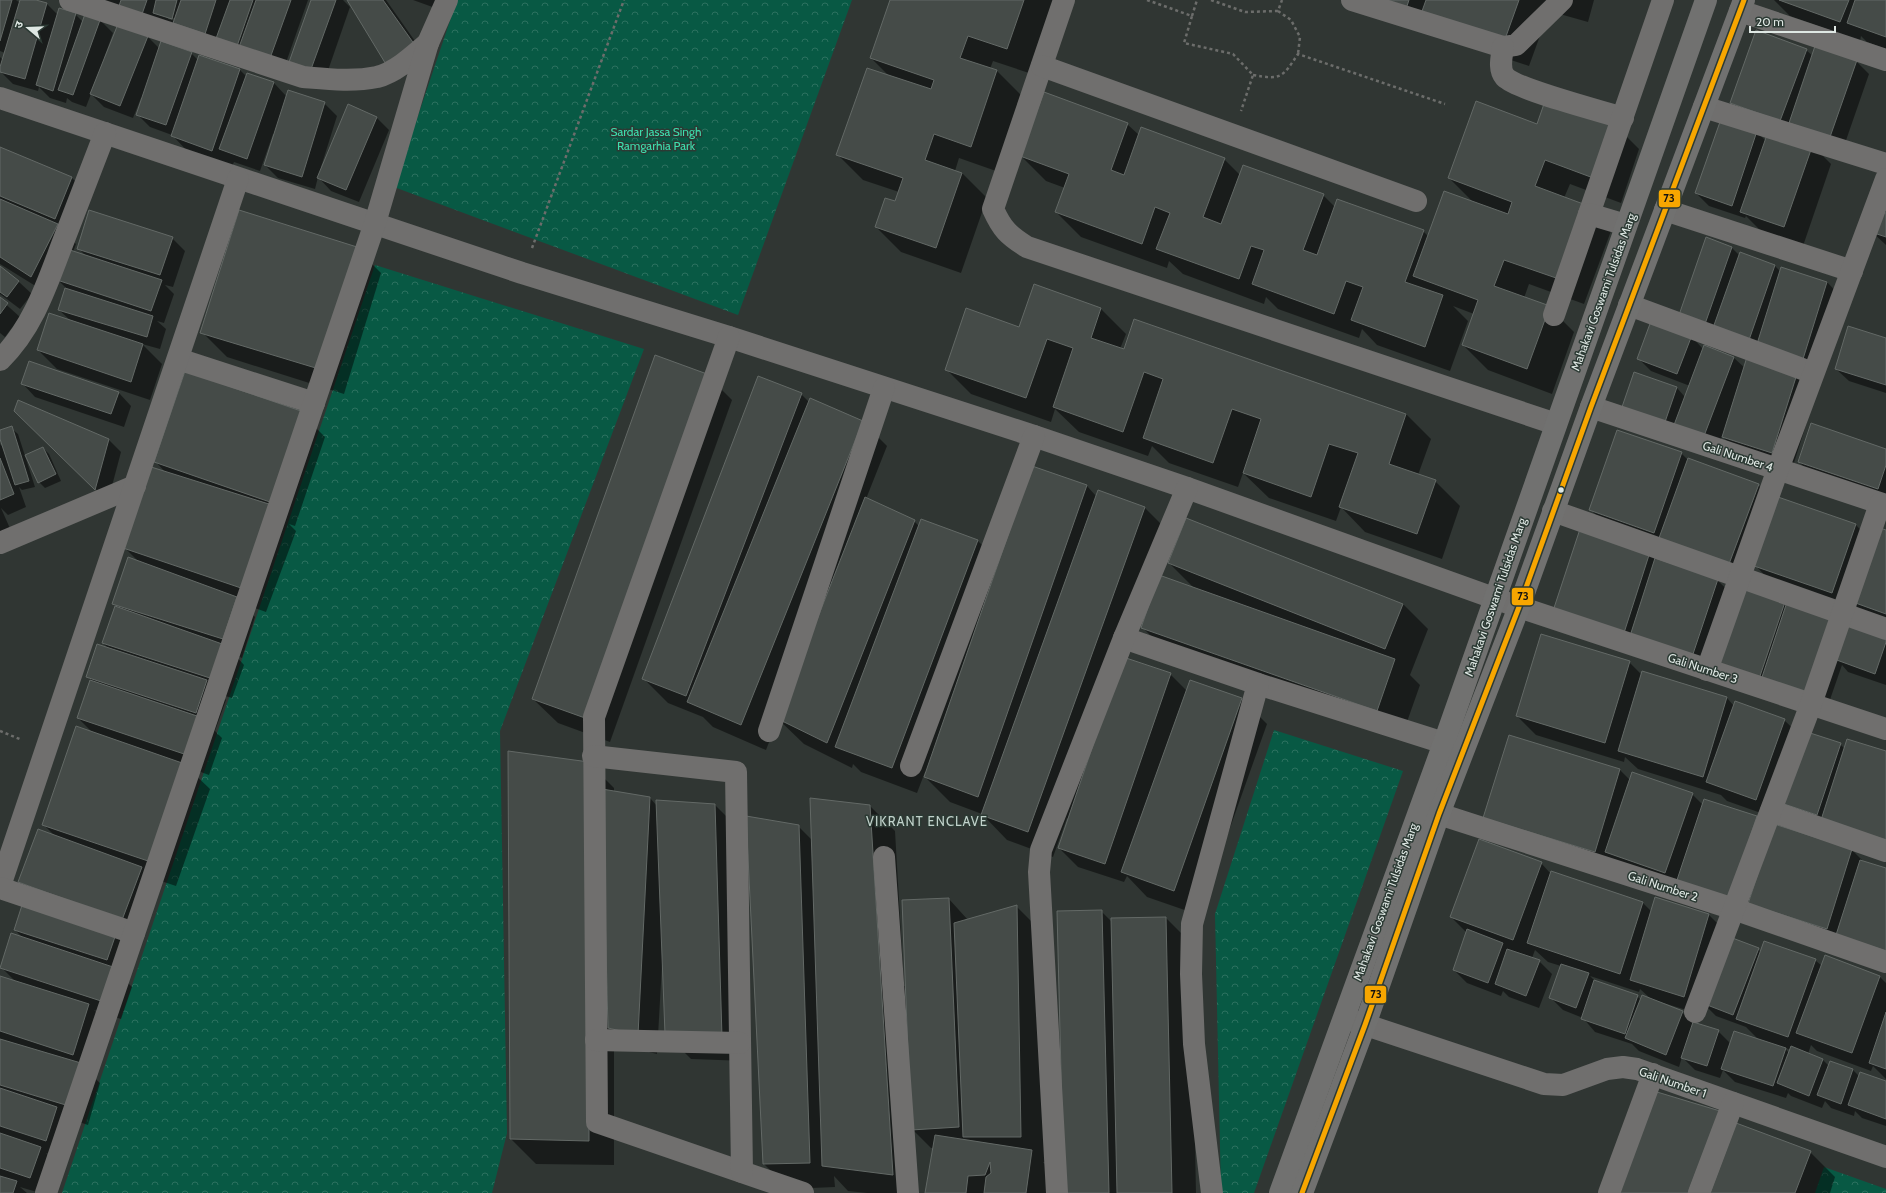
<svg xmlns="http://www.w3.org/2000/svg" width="1886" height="1193" font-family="Cabin,'Noto Sans Devanagari',sans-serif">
	<defs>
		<pattern id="forest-crowns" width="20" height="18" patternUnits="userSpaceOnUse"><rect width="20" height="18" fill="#085944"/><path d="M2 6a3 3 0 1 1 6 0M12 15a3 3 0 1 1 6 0" fill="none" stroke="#2c715f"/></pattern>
	</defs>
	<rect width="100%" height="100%" fill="#303633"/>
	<!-- forest -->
	<g fill="url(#forest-crowns)">
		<polygon points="457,0 852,0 738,315 394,187"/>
		<polygon points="375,265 644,349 500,731 507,1133 492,1193 62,1193"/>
		<polygon points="1274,730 1403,771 1254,1193 1221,1193 1215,914"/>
		<polygon points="1824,1167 1886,1189 1886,1193 1815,1193"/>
	</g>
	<!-- shadow -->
	<g fill="#0007" fill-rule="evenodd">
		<polygon points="0,0 16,0 20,3 21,0 32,0 47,4 58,15 75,14 83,22 100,20 113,33 104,58 106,59 148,37 160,49 191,53 198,60 199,56 240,70 246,76 247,74 274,83 287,97 324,103 337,116 321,167 323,168 376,117 389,130 359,202 331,191 318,177 315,189 278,178 265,165 275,134 273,134 260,171 234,162 231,169 191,155 172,135 150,127 137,114 143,99 141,98 133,118 104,107 91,94 86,107 72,102 67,98 66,103 50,98 39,87 38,91 13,84 0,71 0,57 3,60 5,53 0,51"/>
		<path d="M76 0H308L282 74 166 26 158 18 154 29ZM168 17 177 19 176 21 168 19Z"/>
		<polygon points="312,0 343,0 350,7 323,85 302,77"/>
		<polygon points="348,0 386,0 429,61"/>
		<polygon points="413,0 457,0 452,14"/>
		<polygon points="891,0 1057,0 1032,74 993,61 990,69 997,71 1022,96 996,171 959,158 955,171 962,173 987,198 961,273 901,252 876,227 895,202 899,192 863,180 838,155 890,77 871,58"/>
		<polygon points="1345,0 1594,0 1588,22 1549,11 1529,66 1447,39"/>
		<polygon points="1774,0 1886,0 1886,49 1867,42 1861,36 1860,41 1790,16"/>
		<polygon points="1806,50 1813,56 1856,61 1869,74 1843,149 1812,145 1831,164 1803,246 1761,231 1746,216 1745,218 1709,206 1696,193 1757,132 1766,141 1770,129 1750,121 1731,102"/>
		<polygon points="1127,124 1139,135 1224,159 1240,175 1323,195 1335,207 1423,231 1428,236 1475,204 1449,178 1538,125 1614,124 1639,149 1621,203 1570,184 1564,198 1611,231 1584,304 1529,284 1524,298 1549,307 1574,332 1552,394 1488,370 1463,345 1474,314 1453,306 1468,321 1450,371 1377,345 1362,329 1359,338 1278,309 1266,297 1264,304 1183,274 1169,261 1167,268 1081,237 1056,212 1065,188 1046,181 1021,156"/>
		<polygon points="0,148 72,178 91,197 65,234 76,244 73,252 86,256 78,248 172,238 185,251 173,287 165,285 174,294 164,323 157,321 166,329 160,349 142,344 162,364 150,400 57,369 38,350 71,321 59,310 66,288 58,280 50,295 0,264"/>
		<polygon points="1886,214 1886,245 1872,232"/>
		<polygon points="356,248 381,273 344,394 227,357 202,332"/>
		<polygon points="1732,248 1740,256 1740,254 1775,266 1781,272 1827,282 1846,302 1822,377 1693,328"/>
		<polygon points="0,268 19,282 32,294 20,309 0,294"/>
		<polygon points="0,299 20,317 5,337 0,333"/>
		<polygon points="1101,309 1126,334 1120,349 1406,414 1431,439 1418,475 1435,481 1460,506 1442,559 1365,532 1341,507 1336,521 1269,498 1243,473 1238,487 1169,463 1152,446 1148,456 1079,432 1055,409 1051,422 971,394 946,369 1020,328"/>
		<polygon points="1691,336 1703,349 1734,358 1745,368 1797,375 1816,394 1791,472 1742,456 1722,436 1717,449 1636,419 1635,374 1677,388 1685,397 1690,386 1651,371 1638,358"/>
		<polygon points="1886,339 1886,393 1849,381 1836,369"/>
		<polygon points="707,375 732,400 610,742 558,723 533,699"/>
		<polygon points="23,384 119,393 131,406 124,427 35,397"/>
		<polygon points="801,394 809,402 862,421 887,446 866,499 914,521 919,526 922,520 978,541 1000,563 1033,468 1087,486 1096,496 1145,508 1170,533 1125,658 1170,674 1187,691 1190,681 1242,699 1267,724 1199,915 1147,897 1127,876 1124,882 1078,867 1059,848 1069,819 1067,818 1053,857 1007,840 982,814 950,802 925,777 926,772 925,772 917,793 861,772 853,764 852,768 804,744 778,719 766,750 713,727 703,717 668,703 643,678"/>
		<polygon points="300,412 325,437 295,526 289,524 296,531 266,612 243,604 255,617 242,658 235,655 244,665 232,698 219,694 226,700 215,731 222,738 209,775 187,767 210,789 176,886 152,878 141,939 39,901 19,882 55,836 43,824 93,733 78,718 91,680 88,677 109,649 103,643 119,608 113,603 140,563 125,548 166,473 155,461"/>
		<polygon points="28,424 108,439 121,452 108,501"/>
		<polygon points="11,428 18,434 35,487 22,490 19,487 26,507 8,515 1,508 12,533 0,538 0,444 4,448 0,432"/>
		<polygon points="43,448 49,454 61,481 45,488 39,482"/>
		<polygon points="1886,450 1886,499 1812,475 1799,462"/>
		<polygon points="1681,453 1688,460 1758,485 1777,503 1856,525 1872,542 1886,531 1886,625 1870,620 1854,604 1851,611 1774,585 1755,565 1748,583 1610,529 1591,510"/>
		<polygon points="1580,530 1717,580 1737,599 1740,588 1886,635 1886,685 1848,672 1842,665 1825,714 1573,633"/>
		<polygon points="1169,563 1403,604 1428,629 1410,675 1420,685 1402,736 1167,652 1142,627 1196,590"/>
		<polygon points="1629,662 1642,675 1643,673 1727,698 1734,706 1784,720 1803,738 1840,744 1845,749 1886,752 1886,852 1775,818 1727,801 1721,795 1638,769 1625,757 1624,762 1536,735 1517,716"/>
		<polygon points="1509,736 1620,770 1630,780 1692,794 1703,805 1705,800 1757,817 1772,832 1852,850 1864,862 1886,869 1847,944 1503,836"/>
		<polygon points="589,763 614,788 614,792 650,798 657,806 715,805 740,830 746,1061 691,1059 666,1034 663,965 662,965 657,1054 629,1047 614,1032 614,1165 536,1164 511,1139"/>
		<polygon points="870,806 895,831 904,986 906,986 949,899 968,920 1016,906 1041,931 1046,1162 1043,1162 1051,1170 1047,1193 926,1193 934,1148 931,1148 913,1130 917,1193 867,1193 848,1191 834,1176 835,1187 789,1189 764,1164 798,826 812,840"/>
		<path d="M1541 863 1551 874 1643 903 1652 912 1656 899 1709 915 1728 934 1727 937 1758 949 1761 952 1815 960 1822 966 1825 957 1880 977 1886 983V1079L1873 1066 1871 1071 1817 1051 1811 1045 1808 1054 1823 1060 1829 1066 1830 1062 1853 1070 1860 1077 1886 1082V1126L1862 1118 1855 1111 1854 1116 1831 1108 1825 1101 1822 1108 1791 1096 1788 1093 1786 1098 1735 1082 1723 1070 1720 1078 1695 1070 1682 1057 1679 1067 1639 1051 1632 1044 1595 1032 1583 1018 1563 1010 1550 997 1561 966 1548 962 1535 950 1532 958 1539 961 1552 974 1539 1008 1509 997 1503 991 1501 996 1467 983 1454 970 1467 933 1451 917ZM1590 976 1639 992 1640 989 1652 1000H1641L1637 996 1596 982ZM1660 1002 1703 1015 1706 1006 1716 1016 1746 1027 1759 1040 1731 1044 1718 1031 1693 1023 1682 1012 1660 1003ZM1784 1047 1790 1050 1789 1053Z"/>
		<polygon points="1101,911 1112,922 1166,918 1191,943 1196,1193 1065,1193"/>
		<polygon points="15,930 116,932 129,945 116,971 132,987 121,1019 94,1010 108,1024 88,1072 100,1083 88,1125 67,1118 65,1160 46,1153 59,1167 40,1193 20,1187 27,1193 0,1193 0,977 16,982 1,967 23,938"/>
		<polygon points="1735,1128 1810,1152 1835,1177 1830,1193 1621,1193"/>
	</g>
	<!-- building -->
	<g fill="#454b48" stroke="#636966">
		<polygon points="0,0 12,0 0,41"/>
		<polygon points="20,0 36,0 47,3 25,79 0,72 0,67"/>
		<polygon points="121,0 147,0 141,17 118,9"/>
		<polygon points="156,0 177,0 172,19 153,13"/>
		<polygon points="181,0 216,0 205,34 173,23"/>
		<polygon points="230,0 253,0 235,52 214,44"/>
		<polygon points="256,0 291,0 269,61 238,50"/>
		<polygon points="311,0 336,0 310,72 288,65"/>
		<polygon points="347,0 383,0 417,48 387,66"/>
		<polygon points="890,0 1024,0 1007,49 968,36 960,58 997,70 971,147 934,134 925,160 962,173 936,248 875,227 885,198 895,201 903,178 836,155 867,68 931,89 934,80 870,58"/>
		<polygon points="1379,0 1409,0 1406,9"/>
		<polygon points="1426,0 1519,0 1504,42 1421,14"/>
		<polygon points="1779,0 1849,0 1840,22"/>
		<polygon points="1855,0 1886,0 1886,37 1847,23"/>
		<polygon points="59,8 76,13 53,91 36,85"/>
		<polygon points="85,14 100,20 73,95 58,90"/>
		<polygon points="118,24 148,36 120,106 90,94"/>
		<polygon points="1756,30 1807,49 1780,121 1730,103"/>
		<polygon points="161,41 192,52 166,125 136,115"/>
		<polygon points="1815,46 1857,60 1830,137 1789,123"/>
		<polygon points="199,55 240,69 212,151 171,136"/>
		<polygon points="247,73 274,82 247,159 219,149"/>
		<polygon points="288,90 325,102 302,177 264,165"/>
		<polygon points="1044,92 1128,123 1111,170 1124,175 1141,127 1225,158 1203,217 1221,224 1243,165 1324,194 1303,250 1317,255 1337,199 1424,230 1405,282 1443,295 1425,347 1351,320 1363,287 1346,281 1334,314 1252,284 1264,250 1251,246 1239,279 1156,249 1170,213 1155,207 1142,244 1055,212 1069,174 1020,156"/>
		<polygon points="1476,101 1537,124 1545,101 1615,123 1596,179 1545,160 1535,186 1586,205 1559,279 1504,260 1494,286 1550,306 1527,369 1462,345 1478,300 1413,276 1444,191 1508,214 1512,202 1448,178"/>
		<polygon points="348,104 377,117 346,190 317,178"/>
		<polygon points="1721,119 1757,131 1732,206 1695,193"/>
		<polygon points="1769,129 1813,144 1784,227 1740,212"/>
		<polygon points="0,147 72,177 55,219 0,196"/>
		<polygon points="0,199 58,224 31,277 0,257"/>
		<polygon points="89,210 173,237 160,275 77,249"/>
		<polygon points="239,210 357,247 319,369 200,333"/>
		<polygon points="1879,211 1886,213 1886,237 1871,232"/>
		<polygon points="1706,237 1732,247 1705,324 1679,315"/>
		<polygon points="67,249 162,280 151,311 57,280"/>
		<polygon points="1740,252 1775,265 1749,340 1713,328"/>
		<polygon points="0,266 19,281 7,297 0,292"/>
		<polygon points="1781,267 1827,282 1803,359 1757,344"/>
		<polygon points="1034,284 1101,308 1091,338 1124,349 1134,319 1406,414 1389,464 1436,480 1417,534 1339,507 1358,453 1329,444 1311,497 1243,473 1261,419 1232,409 1213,463 1143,438 1163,379 1144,372 1123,432 1053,407 1073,348 1047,339 1026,398 945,370 966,308 1019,327"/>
		<polygon points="65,288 153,316 147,337 58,310"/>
		<polygon points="0,297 8,303 0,314"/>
		<polygon points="49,313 143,344 131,382 37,350"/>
		<polygon points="1651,321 1692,335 1677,374 1637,359"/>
		<polygon points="1848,326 1886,338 1886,385 1835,369"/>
		<polygon points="1704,345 1734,357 1704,436 1674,425"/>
		<polygon points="655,355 707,374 585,718 532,699"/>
		<polygon points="1747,357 1797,374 1772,453 1722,437"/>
		<polygon points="29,361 119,392 111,414 21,384"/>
		<polygon points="185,371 301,411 270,502 154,462"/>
		<polygon points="1634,372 1677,387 1665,422 1622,407"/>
		<polygon points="758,376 802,393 686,696 642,679"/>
		<polygon points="810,398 863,421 741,725 687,702"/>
		<polygon points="18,400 109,439 95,490 14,411"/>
		<polygon points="1811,423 1886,449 1886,465 1878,489 1798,462"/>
		<polygon points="12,426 29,481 15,485 0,439 0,430"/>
		<polygon points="1617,430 1682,452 1654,533 1589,510"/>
		<polygon points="43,447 56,474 38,483 25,455"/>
		<polygon points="0,458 14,494 0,500"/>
		<polygon points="1688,458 1759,484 1729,564 1659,538"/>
		<polygon points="148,466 272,505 241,588 123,548"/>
		<polygon points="1032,466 1087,485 978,797 924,777"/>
		<polygon points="1098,490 1145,507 1028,832 981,815"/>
		<polygon points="865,497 915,520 827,743 778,719"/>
		<polygon points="1778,497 1856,524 1832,593 1754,566"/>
		<polygon points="1186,518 1403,604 1385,649 1168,563"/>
		<polygon points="921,519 978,540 892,768 835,747"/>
		<polygon points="1877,527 1886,530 1886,614 1850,601"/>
		<polygon points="1580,529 1650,552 1623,636 1552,614"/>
		<polygon points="128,557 237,597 223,639 112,604"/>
		<polygon points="1655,558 1718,579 1692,657 1630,636"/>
		<polygon points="1159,575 1395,659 1377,711 1141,628"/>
		<polygon points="1740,587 1785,602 1759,679 1714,664"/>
		<polygon points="1788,599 1834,614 1806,695 1761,680"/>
		<polygon points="115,606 225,645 213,679 102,643"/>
		<polygon points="1848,621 1886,634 1886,642 1875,674 1834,659"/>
		<polygon points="1541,634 1630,661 1605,743 1516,716"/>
		<polygon points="97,644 207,680 196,713 86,677"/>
		<polygon points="1123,657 1171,673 1105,864 1058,848"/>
		<polygon points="1642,671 1727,697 1703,777 1618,751"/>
		<polygon points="90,680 203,718 190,756 77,718"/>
		<polygon points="1190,680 1242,698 1174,891 1121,872"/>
		<polygon points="1735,701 1785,719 1756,800 1706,782"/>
		<polygon points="76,726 185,764 151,862 42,825"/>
		<polygon points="1804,731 1841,743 1817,815 1781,803"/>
		<polygon points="1509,735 1620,769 1595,852 1483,818"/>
		<polygon points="1847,739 1886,751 1886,840 1821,820"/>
		<polygon points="508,751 589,762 589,1141 510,1139"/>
		<polygon points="1632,772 1693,793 1665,873 1605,852"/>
		<polygon points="602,789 650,797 638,1035 608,1028"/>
		<polygon points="810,798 870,805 893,1175 822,1166"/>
		<polygon points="1704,799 1757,816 1729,901 1676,883"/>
		<polygon points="656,800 715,804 722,1037 665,1034"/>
		<polygon points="746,816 799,825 810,1163 763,1164"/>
		<polygon points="1774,824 1852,849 1827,929 1748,904"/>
		<polygon points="38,829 142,867 122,920 18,882"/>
		<polygon points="1479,839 1542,862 1513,940 1450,917"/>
		<polygon points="1860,860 1886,868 1886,951 1836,935"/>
		<polygon points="1551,871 1643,902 1620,974 1527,943"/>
		<polygon points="1655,897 1709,914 1684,997 1630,980"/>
		<polygon points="949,898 959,1127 911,1130 902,900"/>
		<polygon points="24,899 117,931 107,960 14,930"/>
		<polygon points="1017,905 1021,1137 963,1137 954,923"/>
		<polygon points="1102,910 1109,1193 1064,1193 1057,911"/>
		<polygon points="1166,917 1172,1193 1117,1193 1111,918"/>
		<polygon points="1467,929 1503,943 1488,983 1453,970"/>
		<polygon points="11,933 113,967 101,1001 0,968"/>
		<polygon points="1727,936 1759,948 1733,1015 1702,1003"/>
		<polygon points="1764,941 1816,959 1788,1037 1736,1019"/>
		<polygon points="1507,949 1540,960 1526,996 1495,984"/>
		<polygon points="1825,955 1880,976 1852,1053 1796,1033"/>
		<polygon points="1561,964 1589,973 1576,1008 1549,998"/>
		<polygon points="0,976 89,1004 73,1055 0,1031"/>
		<polygon points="1594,980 1638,995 1625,1034 1581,1019"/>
		<polygon points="1642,995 1683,1011 1666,1055 1625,1038"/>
		<polygon points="1886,1012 1886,1069 1869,1063"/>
		<polygon points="1693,1022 1719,1030 1707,1066 1681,1058"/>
		<polygon points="1734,1031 1786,1048 1773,1086 1721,1069"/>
		<polygon points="0,1039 81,1063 69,1106 0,1085"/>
		<polygon points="1791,1046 1823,1059 1809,1096 1777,1083"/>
		<polygon points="1830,1061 1853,1069 1841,1104 1817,1095"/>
		<polygon points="1860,1072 1886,1081 1886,1119 1848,1105"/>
		<polygon points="0,1088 57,1107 46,1141 0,1126"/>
		<polygon points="1657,1092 1720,1111 1688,1193 1619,1193"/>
		<polygon points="1736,1123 1811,1151 1795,1193 1710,1193"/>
		<polygon points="0,1133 41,1147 30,1178 0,1168"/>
		<polygon points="935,1135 1032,1150 1026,1193 984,1193 986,1177 991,1173 990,1162 985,1175 968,1176 966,1193 925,1193"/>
		<polygon points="0,1176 17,1181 13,1193 0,1193"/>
	</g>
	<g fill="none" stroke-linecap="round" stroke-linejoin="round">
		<!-- path -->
		<g stroke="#6c6d6b" stroke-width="2.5" stroke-dasharray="3 3" stroke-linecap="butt">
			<polyline points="1147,0 1192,16 1184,43 1233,54 1253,75 1241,111"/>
			<polyline points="1211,0 1245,12 1278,11 1282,0"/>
			<polyline points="1278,11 1291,20 1300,37 1298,54"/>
			<polyline points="1192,16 1197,0"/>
			<path d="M1253 75C1281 80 1282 78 1298 54L1445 104"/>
			<polyline points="532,248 624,0"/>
			<polyline points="0,731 22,740"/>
		</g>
		<!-- street -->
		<g stroke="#706f6e" stroke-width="22">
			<path d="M70 0 303 77C327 79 353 82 377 77 396 72 413 56 428 43"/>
			<path d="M1064 0 993 209C1002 229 1008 235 1027 247L1556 424"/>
			<polyline points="1352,0 1503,47 1516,45 1562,0"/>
			<polyline points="1740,11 1886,60"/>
			<path d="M1503 47C1502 56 1498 69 1505 77 1518 90 1601 111 1623 118"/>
			<polyline points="1042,66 1416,201"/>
			<polyline points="0,98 522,273 729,337 1034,436 1187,488 1519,607 1886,729"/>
			<polyline points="1704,107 1886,164"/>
			<polyline points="1665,210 1852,271"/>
			<polyline points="1589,214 1663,0"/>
			<polyline points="1629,305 1813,373"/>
			<polyline points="1554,315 1589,214 1626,225"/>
			<polyline points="729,337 594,717 597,1122 803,1193"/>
			<polyline points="178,359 314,403"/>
			<path d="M0 360C33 328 47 284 63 242 77 206 91 170 105 133"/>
			<polyline points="1591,407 1886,505"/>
			<polyline points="1553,511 1886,629"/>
			<polyline points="0,543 135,486"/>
			<polyline points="1124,638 1258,684 1444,743"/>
			<polyline points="1707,670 1778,469 1886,179"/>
			<polyline points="769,731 884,388"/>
			<polyline points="593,756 736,772 742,1172"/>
			<polyline points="911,766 1034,436"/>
			<polyline points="1771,811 1886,851"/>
			<polyline points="1439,814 1734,909 1886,962"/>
			<polyline points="884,857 908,1193"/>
			<polyline points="0,886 238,179"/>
			<polyline points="0,888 134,933"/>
			<polyline points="1695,1012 1811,704 1880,504"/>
			<polyline points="1348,1019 1544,1084 1563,1085 1607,1069 1623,1067 1637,1069 1886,1157"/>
			<polyline points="596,1040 740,1043"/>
			<polyline points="46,1193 375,223 428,43 447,0"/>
			<polyline points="1057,1193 1039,872 1041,850 1124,638 1187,488"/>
			<polyline points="1212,1193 1194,1044 1191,974 1192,924 1258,684"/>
			<polyline points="1609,1193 1653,1074"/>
			<polyline points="1699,1193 1733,1103"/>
		</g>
		<!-- secondary -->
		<g stroke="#717170" stroke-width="22">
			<polyline points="1280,1193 1444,743 1706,0"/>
			<polyline points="1302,1193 1365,1025 1439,814 1519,607 1591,407 1744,0"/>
		</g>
		<!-- bus-1 casing -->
		<g stroke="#2c3a34" stroke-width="8">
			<polyline id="bus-1" points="1302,1193 1365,1025 1439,814 1519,607 1591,407 1744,0"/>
		</g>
		<!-- bus-1 -->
		<use href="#bus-1" stroke="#f7a600" stroke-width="5"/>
	</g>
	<!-- markers -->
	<circle fill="#dfe8e4" stroke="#2c3a34" stroke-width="1.5" cx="1561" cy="490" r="3.5"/>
	<g text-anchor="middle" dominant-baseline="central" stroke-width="3" stroke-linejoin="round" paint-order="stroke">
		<!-- park labels -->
		<g font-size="12" fill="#3ddfae" stroke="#2c3a34">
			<text x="656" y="131">Sardar Jassa Singh<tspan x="656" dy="14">Ramgarhia Park</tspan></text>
		</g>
		<!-- street labels -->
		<g font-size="12" fill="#dfe8e4" stroke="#2c3a34">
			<text transform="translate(1603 292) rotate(-70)">Mahakavi Goswami Tulsidas Marg</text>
			<text transform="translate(1738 456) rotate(18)">Gali Number 4</text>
			<text transform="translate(1495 597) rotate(-71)">Mahakavi Goswami Tulsidas Marg</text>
			<text transform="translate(1703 668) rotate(18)">Gali Number 3</text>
			<text transform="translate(1663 886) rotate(18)">Gali Number 2</text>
			<text transform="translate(1385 902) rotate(-70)">Mahakavi Goswami Tulsidas Marg</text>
			<text transform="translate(1673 1082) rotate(19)">Gali Number 1</text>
		</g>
		<!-- neighbourhood labels -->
		<g font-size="13" letter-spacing="1" fill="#c1d2cb" stroke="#2c3a34">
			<text x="927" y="821">VIKRANT ENCLAVE</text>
		</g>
	</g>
	<g stroke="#2c3a34" stroke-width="1.5">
		<rect x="1658" y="189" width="23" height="19" rx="4" fill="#f7a600"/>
		<rect x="1511" y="587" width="23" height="19" rx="4" fill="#f7a600"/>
		<rect x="1364" y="985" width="23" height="19" rx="4" fill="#f7a600"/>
	</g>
	<g font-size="11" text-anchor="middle" font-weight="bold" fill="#111">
		<text x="1669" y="202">73</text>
		<text x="1523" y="600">73</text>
		<text x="1376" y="998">73</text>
	</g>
	<!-- north arrow -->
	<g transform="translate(28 28) rotate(289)" stroke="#2c3a34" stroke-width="3" paint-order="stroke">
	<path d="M0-3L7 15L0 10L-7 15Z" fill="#dfe8e4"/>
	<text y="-6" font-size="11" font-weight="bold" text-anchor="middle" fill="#dfe8e4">उ</text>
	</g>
	<!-- scale -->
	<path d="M1750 26v6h85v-6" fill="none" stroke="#dfe8e4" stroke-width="2"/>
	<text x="1756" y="26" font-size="12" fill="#dfe8e4" stroke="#2c3a34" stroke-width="3" paint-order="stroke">20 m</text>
</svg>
